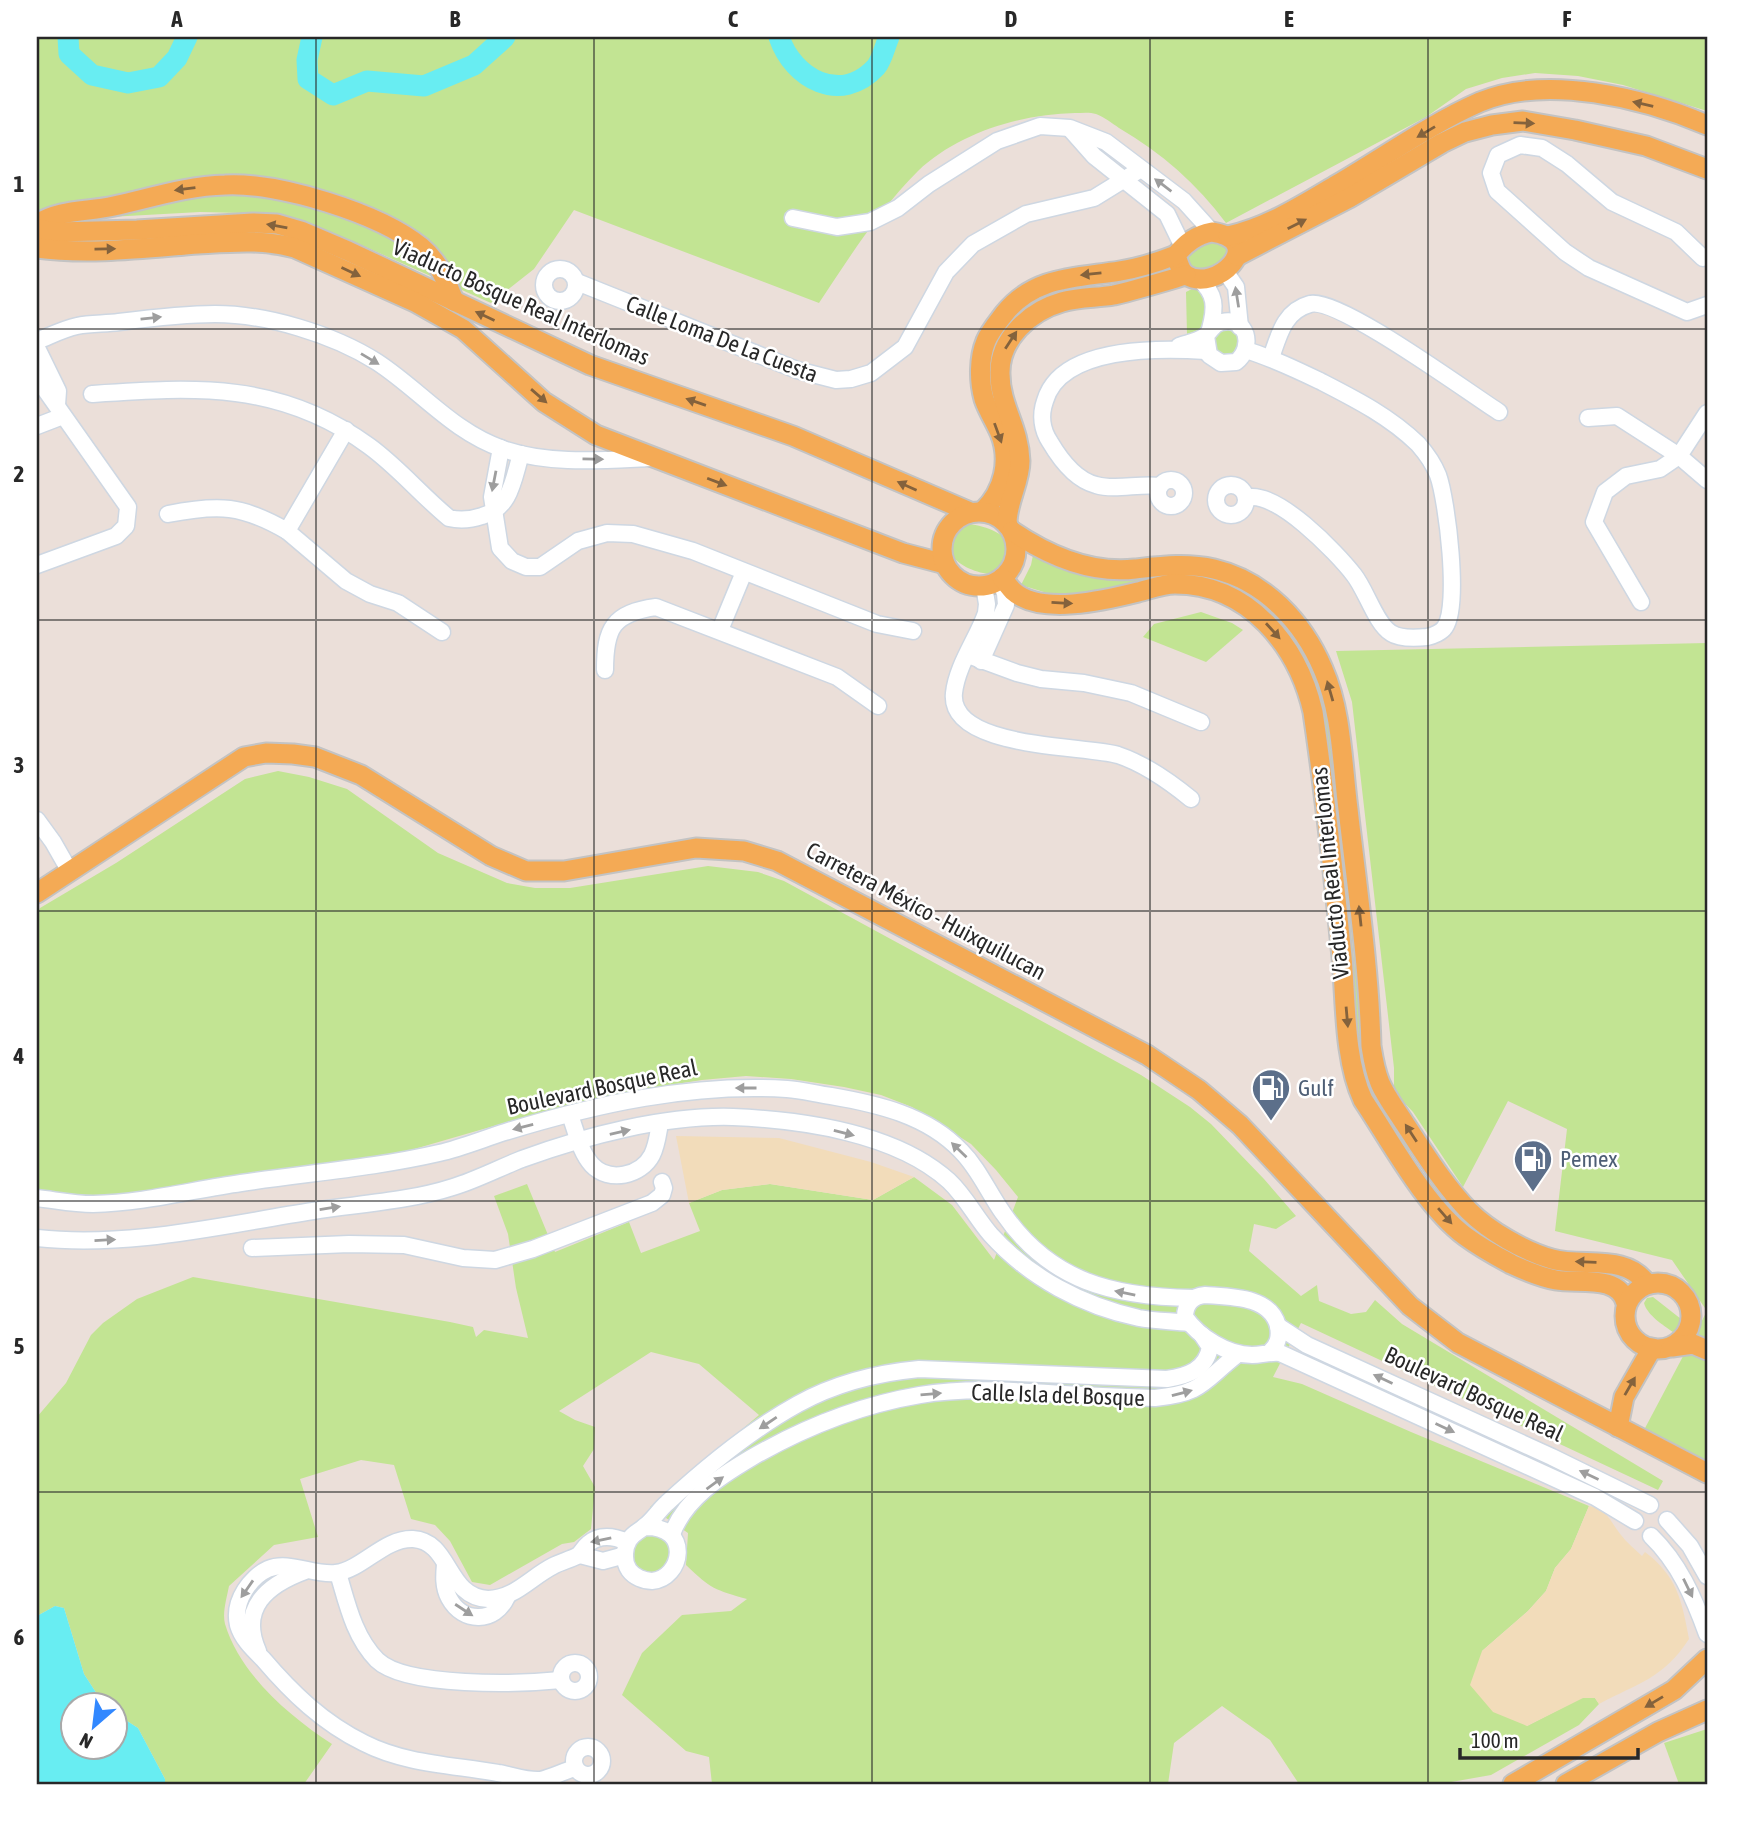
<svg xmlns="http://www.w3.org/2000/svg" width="1744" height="1821" font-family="'Asap Condensed',sans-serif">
	<rect width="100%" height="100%" fill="#ebdfd9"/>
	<!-- green -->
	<g fill="#c2e493">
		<path d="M37 37H1707V111L1623 85 1578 76 1535 73 1502 78 1466 89 1426 117 1226 223C1197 184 1162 153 1119 128 1112 123 1104 117 1096 114 1090 112 1082 113 1075 113 1021 114 958 133 918 171 879 210 849 258 819 303L574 210 534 269 491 303 350 240 280 217 242 213 200 212 91 218 37 252Z"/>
		<path d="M1210 240 1228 247 1226 258 1212 269 1189 270C1185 250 1195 249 1210 240Z"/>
		<path d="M1192 289 1198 290C1208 302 1209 316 1202 329L1187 334 1186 292Z"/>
		<polygon points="1232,328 1242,339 1236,356 1216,355 1211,337 1218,329"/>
		<path d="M969 524C988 526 1021 538 1009 562 1006 567 1003 571 997 573 986 577 959 567 953 556 944 542 955 527 969 524Z"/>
		<path d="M1033 555 1193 572 1250 590 1293 631 1315 670 1326 707 1361 1022 1412 1147 1410 1151H1407L1371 1094 1365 1081 1357 1044 1344 896 1321 708C1307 647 1272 598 1210 580L1089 595 1047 593 1021 585 1031 565Z"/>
		<polygon points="1201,612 1232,623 1243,630 1206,662 1143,637 1154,624"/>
		<polygon points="1707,643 1707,1461 1644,1430 1707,1311 1672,1260 1555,1231 1567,1129 1508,1101 1463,1187 1413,1112 1394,1092 1394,1068 1352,702 1336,651"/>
		<path d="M278 771 309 777 347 789 438 853 507 883 535 888H570L708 866 758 872 784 881 1141 1075 1190 1107 1211 1124 1264 1179 1296 1216 1276 1229 1254 1224 1249 1251 1301 1296 1317 1285 1319 1301 1351 1314 1366 1312 1375 1300 1402 1324 1663 1481 1658 1490 1301 1323 1273 1377 1302 1384 1411 1432 1589 1506 1571 1549 1555 1568 1546 1591 1528 1611 1482 1651 1527 1726 1583 1697 1595 1698 1599 1704 1579 1725 1491 1775 1440 1784H1299L1270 1740 1222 1706 1174 1743 1168 1784H712L709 1757 686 1751 622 1695 642 1653 682 1615 731 1611 747 1599C715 1590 711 1589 686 1565L688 1533 650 1507 759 1415 699 1364 651 1352 559 1411 575 1420 595 1427 594 1449 583 1466 595 1487 591 1529 574 1542 562 1544 490 1585 472 1582 450 1541 435 1525 411 1519 394 1465 361 1460 300 1479 318 1537 274 1545 229 1586C227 1597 222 1613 225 1624 240 1674 289 1716 332 1744L304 1784H165V1779L138 1728 116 1714V1706L104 1705 84 1674 64 1608 55 1606 37 1616V1417L66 1383 91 1335 103 1323 137 1299 193 1277 450 1322 473 1327 476 1337 484 1330 528 1338 516 1288 508 1234 494 1196 527 1184 555 1252 629 1222 641 1253 700 1231 689 1203 722 1190 770 1184 873 1200 914 1177 952 1205 994 1260 1018 1197 996 1170 971 1144 912 1107 881 1095 844 1087 791 1079 746 1076 702 1080 637 1090 504 1123 404 1152 137 1193 94 1196 37 1192V915L40 908 116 863 245 779Z"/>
		<path d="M1653 1297 1681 1319 1682 1325 1679 1330 1673 1332C1663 1325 1647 1315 1644 1303L1647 1298Z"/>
		<circle cx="652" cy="1554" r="19"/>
		<polygon points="1707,1729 1707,1784 1679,1784 1664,1743"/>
	</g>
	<!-- sand -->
	<g fill="#f2dcba">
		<polygon points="676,1136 779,1138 871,1162 914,1177 873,1200 770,1184 722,1190 689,1203"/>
		<path d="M1589 1506C1607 1508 1611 1523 1621 1535 1627 1543 1635 1549 1642 1556L1645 1552C1677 1576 1682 1601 1689 1639 1663 1679 1638 1683 1599 1704L1595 1698H1583L1527 1726 1493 1712 1470 1685 1482 1651 1528 1611 1546 1591 1555 1568 1571 1549Z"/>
	</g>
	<!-- water -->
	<polygon fill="#68edf2" points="55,1606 64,1608 84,1674 104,1705 74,1706 74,1748 116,1748 116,1714 138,1728 165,1779 165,1784 37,1784 37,1616"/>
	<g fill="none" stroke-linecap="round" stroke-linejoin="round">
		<!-- river -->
		<g stroke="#68edf2" stroke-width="21">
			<polyline points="68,37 69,54 92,75 128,83 159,77 177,58 187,37"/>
			<polyline points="312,37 307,60 308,79 333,95 367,81 424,86 474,65 505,37"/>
			<path d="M779 37C793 79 841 105 876 67 882 60 885 46 889 37"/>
		</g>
		<!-- minor casing -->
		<g stroke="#ced7e2" stroke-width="19">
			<g id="minor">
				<polyline points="1071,130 1094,156 1167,214 1183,247"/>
				<polyline points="793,218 837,227 870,222 898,208 929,184 997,141 1040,126 1070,128 1106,142 1184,201 1212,232"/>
				<polyline points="1703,258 1676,232 1612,202 1567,164 1542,148 1520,145 1498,155 1491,173 1497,191 1565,252 1589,268 1687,312 1707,305"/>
				<circle cx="560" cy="285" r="16"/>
				<polyline points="1225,271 1236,287 1240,327"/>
				<path d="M1199 279C1216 294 1216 307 1210 329"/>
				<polyline points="577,282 797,370 836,380 851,379 871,373 905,347 946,272 973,244 1026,214 1094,198 1141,169"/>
				<path d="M37 341C50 336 63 329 77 326 91 323 105 324 119 322 151 318 183 314 215 314 266 314 333 334 377 362 420 390 453 432 503 449 549 465 604 460 651 458"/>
				<path d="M1179 346C1187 343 1199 341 1205 336 1212 331 1212 324 1222 322 1247 316 1255 347 1236 362L1221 363 1209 355 1206 336"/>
				<polyline points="37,348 58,391 57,405"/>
				<path d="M1271 358C1279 335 1284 311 1310 304 1337 296 1469 393 1499 412"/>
				<polyline points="37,378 128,507 126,526 116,536 37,565"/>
				<path d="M92 394C195 387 280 381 369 446 398 467 421 495 449 518 461 521 470 520 482 516 511 508 513 480 521 454"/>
				<polyline points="1588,418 1617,416 1679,456 1707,480"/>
				<polyline points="37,426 63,416"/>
				<polyline points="501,448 492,497 500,548 512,561 526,567 540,567 578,541 607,533 633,534 693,551 877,624 913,631"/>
				<circle cx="1171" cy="493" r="13"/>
				<circle cx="1231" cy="500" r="15"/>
				<path d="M1160 486C1139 483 1116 491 1096 485 1076 480 1060 459 1050 442 1042 430 1040 415 1045 401 1061 346 1159 348 1206 351"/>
				<path d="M1246 498C1275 488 1337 553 1354 575 1366 590 1376 624 1391 633 1400 639 1417 638 1427 637 1433 636 1442 632 1445 627 1460 606 1447 500 1438 475 1434 465 1425 452 1418 444 1389 416 1355 399 1320 381 1295 369 1272 358 1246 350"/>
				<path d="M168 514C219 504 242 505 287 531L346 430"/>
				<polyline points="287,531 346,581 370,594 398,603 442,632"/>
				<path d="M984 586 987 604 986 613C977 639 957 665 954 693 948 749 1083 745 1118 755 1145 764 1169 781 1191 799"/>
				<polyline points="1641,602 1594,522 1605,492 1626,476 1660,469 1679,456 1707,413"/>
				<polyline points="720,630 744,572"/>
				<polyline points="968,655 1017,673 1041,679 1084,683 1131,693 1201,722"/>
				<polyline points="981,661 1006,605 1005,593 999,581"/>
				<path d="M605 670C605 628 613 613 656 607L837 677 878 706"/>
				<polyline points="37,820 53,842 69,870"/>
				<path d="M570 1115C576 1131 580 1152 592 1165 609 1183 641 1176 652 1155 657 1145 658 1134 660 1123"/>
				<path d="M37 1198C55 1200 74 1204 93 1204 143 1203 192 1190 241 1183 307 1173 374 1168 439 1153 461 1148 483 1139 505 1132 596 1104 692 1083 787 1089 802 1090 816 1094 831 1096 877 1104 927 1115 961 1151 979 1169 988 1192 1003 1213 1050 1282 1114 1297 1193 1298"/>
				<path d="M37 1238C129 1248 222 1225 313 1211 358 1204 410 1201 453 1187 476 1180 499 1168 522 1159 585 1136 665 1115 733 1117 802 1120 896 1133 949 1181 966 1197 976 1218 991 1235 1030 1278 1083 1306 1139 1318 1155 1321 1172 1321 1189 1323"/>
				<polyline points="252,1248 349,1244 404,1245 463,1258 495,1260 533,1249 652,1203 662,1195 664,1188 662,1182"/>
				<polyline points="1278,1326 1307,1345 1552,1457 1650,1505"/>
				<path d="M1270 1352C1278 1345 1280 1337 1278 1326 1270 1296 1231 1297 1205 1295 1192 1296 1185 1304 1185 1317 1199 1337 1227 1355 1252 1355 1262 1355 1269 1352 1280 1353L1595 1497 1635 1521"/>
				<polyline points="1667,1520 1690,1546 1707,1576"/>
				<path d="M645 1527C693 1526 682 1579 652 1581 644 1581 634 1577 629 1570 623 1561 624 1548 629 1540 634 1532 639 1532 645 1526 653 1520 659 1510 667 1503 706 1467 751 1430 798 1404 836 1383 876 1373 919 1369L1167 1379C1187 1376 1206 1370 1210 1347L1202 1335"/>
				<path d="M672 1534C685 1499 719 1477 751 1458 803 1428 860 1405 920 1395 967 1387 1017 1391 1064 1394 1094 1396 1124 1397 1155 1398 1204 1393 1202 1382 1238 1354"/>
				<path d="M1651 1536C1679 1563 1694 1598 1707 1634"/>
				<polyline points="580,1555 603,1561 625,1555"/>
				<path d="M445 1564C444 1575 443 1587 449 1598 463 1624 495 1623 507 1597"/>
				<path d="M338 1573C347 1603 354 1637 377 1660 406 1688 521 1684 561 1680"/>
				<path d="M258 1651C239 1608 267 1585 305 1571"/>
				<circle cx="575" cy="1677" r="14"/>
				<circle cx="588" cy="1761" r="14"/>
				<path d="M575 1768C564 1771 551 1778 540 1780 527 1781 511 1775 498 1773 453 1765 405 1764 364 1743 323 1723 292 1693 263 1659 253 1649 242 1639 238 1625 235 1612 238 1601 245 1590 250 1582 259 1573 268 1569 289 1560 314 1576 336 1573 363 1569 384 1538 413 1539 451 1541 446 1597 488 1599 514 1599 531 1577 553 1566 560 1562 569 1560 577 1556 582 1553 583 1548 588 1544 599 1534 614 1536 627 1542"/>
			</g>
		</g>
		<!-- major casing -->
		<g stroke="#c3c3c3" stroke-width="23">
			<g id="major">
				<path d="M37 224C60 209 88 212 114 206 151 198 186 186 225 185 278 182 379 213 421 247 439 262 446 280 454 301"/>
				<polyline points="37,229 56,232 137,230 253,223 277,224 301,231 348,251 590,365 793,436 970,512"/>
				<path d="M1212 232C1269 241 1216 294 1186 275 1180 271 1178 261 1176 255 1186 243 1196 235 1212 232Z"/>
				<path d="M1228 236C1267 228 1304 204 1338 184 1384 157 1432 123 1480 102 1547 74 1644 98 1707 125"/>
				<path d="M37 248C89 255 146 248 198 244 232 242 262 239 295 248L415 302 463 329 544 402 596 435 903 553 945 564"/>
				<polyline points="1237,256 1349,198 1442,143 1465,132 1492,125 1523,121 1575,130 1646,146 1707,169"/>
				<path d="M983 511C1004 491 1011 460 1000 433 995 421 988 411 984 399 979 381 979 358 986 341 990 331 998 322 1004 314 1034 276 1076 278 1120 271 1140 268 1158 262 1176 255"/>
				<circle cx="979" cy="549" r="37"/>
				<path d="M1007 523C1007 502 1020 482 1020 461 1019 427 1000 406 1000 374 999 339 1030 311 1062 302 1079 297 1097 298 1114 295 1139 289 1162 282 1186 275"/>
				<path d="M1012 531C1049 556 1090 574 1135 569 1163 566 1187 563 1214 569 1265 581 1303 622 1323 669 1342 712 1342 763 1348 809 1357 888 1369 967 1371 1046 1373 1059 1375 1071 1380 1083 1386 1097 1397 1111 1405 1124 1425 1154 1444 1185 1469 1211 1489 1231 1524 1251 1552 1259 1583 1268 1626 1253 1647 1284"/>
				<path d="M1002 578C1006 582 1009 587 1013 591 1040 616 1106 600 1138 592 1150 589 1163 584 1175 584 1249 584 1298 646 1313 712 1325 794 1334 876 1342 957 1346 1003 1344 1059 1363 1100 1391 1142 1425 1206 1465 1236 1480 1247 1496 1256 1511 1264 1526 1271 1540 1277 1556 1280 1578 1284 1619 1274 1626 1303"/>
				<polyline points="37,893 244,757 266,753 293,754 315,757 361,775 491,856 526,871 564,871 696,848 744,851 777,861 1147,1055 1199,1090 1240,1125 1410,1306 1458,1343 1707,1473"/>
				<circle cx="1658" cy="1316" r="33"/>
				<polyline points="1672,1347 1693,1344 1707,1350"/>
				<polyline points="1618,1427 1624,1397 1652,1348"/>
				<polyline points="1513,1784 1674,1690 1707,1659"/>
				<polyline points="1566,1784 1658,1732 1707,1710"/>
			</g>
		</g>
		<!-- minor -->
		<use href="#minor" stroke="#fff" stroke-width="16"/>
		<!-- major -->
		<use href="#major" stroke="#f4aa55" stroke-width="19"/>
	</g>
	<!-- one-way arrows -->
	<defs><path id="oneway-solid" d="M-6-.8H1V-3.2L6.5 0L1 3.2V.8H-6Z" transform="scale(1.75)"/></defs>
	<g fill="#84623c">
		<use href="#oneway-solid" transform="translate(1643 104) rotate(-167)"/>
		<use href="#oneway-solid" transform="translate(1524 123) rotate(2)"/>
		<use href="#oneway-solid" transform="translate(1426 132) rotate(149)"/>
		<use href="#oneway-solid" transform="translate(185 189) rotate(173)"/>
		<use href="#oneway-solid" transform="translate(1297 224) rotate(-27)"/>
		<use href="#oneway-solid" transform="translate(277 226) rotate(-170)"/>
		<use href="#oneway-solid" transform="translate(105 249) rotate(-1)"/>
		<use href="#oneway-solid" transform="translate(351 272) rotate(25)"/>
		<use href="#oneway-solid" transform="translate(1091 274) rotate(174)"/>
		<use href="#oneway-solid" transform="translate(485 316) rotate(-155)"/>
		<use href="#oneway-solid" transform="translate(1011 340) rotate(-57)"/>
		<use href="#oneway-solid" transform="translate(539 396) rotate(41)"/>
		<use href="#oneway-solid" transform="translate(696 402) rotate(-161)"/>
		<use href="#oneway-solid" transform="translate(998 433) rotate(70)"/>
		<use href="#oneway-solid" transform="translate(717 482) rotate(21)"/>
		<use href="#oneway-solid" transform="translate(907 486) rotate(-156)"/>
		<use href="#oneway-solid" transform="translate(1062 603) rotate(3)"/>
		<use href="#oneway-solid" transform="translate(1273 631) rotate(48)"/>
		<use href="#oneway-solid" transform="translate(1330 691) rotate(-106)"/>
		<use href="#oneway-solid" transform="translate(1360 916) rotate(-96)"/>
		<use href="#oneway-solid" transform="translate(1347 1017) rotate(85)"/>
		<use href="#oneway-solid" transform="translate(1411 1133) rotate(-123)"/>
		<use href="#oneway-solid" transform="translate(1445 1216) rotate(49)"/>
		<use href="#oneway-solid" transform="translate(1586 1262) rotate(-178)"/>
		<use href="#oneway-solid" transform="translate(1630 1386) rotate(-60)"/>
		<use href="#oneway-solid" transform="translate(1654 1702) rotate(149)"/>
	</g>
	<g fill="#9e9e9e">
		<use href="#oneway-solid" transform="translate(1163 185) rotate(-143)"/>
		<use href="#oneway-solid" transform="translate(1237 297) rotate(-99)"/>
		<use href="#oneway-solid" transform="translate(151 318) rotate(-6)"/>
		<use href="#oneway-solid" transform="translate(370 359) rotate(31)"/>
		<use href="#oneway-solid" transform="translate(593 459) rotate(1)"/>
		<use href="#oneway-solid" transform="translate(494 481) rotate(101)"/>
		<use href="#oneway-solid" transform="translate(746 1088) rotate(-180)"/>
		<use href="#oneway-solid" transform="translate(523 1127) rotate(166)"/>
		<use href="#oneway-solid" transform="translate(620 1132) rotate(-13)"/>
		<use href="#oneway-solid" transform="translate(844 1133) rotate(14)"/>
		<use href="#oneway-solid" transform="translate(959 1150) rotate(-136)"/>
		<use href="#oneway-solid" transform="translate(330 1208) rotate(-9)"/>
		<use href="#oneway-solid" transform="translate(105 1240) rotate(-3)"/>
		<use href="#oneway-solid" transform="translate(1125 1293) rotate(-168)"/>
		<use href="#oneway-solid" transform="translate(1383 1379) rotate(-155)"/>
		<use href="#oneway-solid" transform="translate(1182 1393) rotate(-15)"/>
		<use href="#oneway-solid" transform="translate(931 1394) rotate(-5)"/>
		<use href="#oneway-solid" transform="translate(768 1423) rotate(146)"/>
		<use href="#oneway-solid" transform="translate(1445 1428) rotate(25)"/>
		<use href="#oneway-solid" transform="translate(1589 1475) rotate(-155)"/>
		<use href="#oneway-solid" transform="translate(715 1483) rotate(-36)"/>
		<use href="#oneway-solid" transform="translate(601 1540) rotate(168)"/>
		<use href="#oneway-solid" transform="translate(1688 1588) rotate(64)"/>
		<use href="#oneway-solid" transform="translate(247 1589) rotate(125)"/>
		<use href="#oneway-solid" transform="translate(464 1610) rotate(33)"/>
	</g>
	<!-- grid -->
	<path fill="none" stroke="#282828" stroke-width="2" stroke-opacity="0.55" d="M316 37V1784M594 37V1784M872 37V1784M1150 37V1784M1428 37V1784M37 329H1707M37 620H1707M37 911H1707M37 1201H1707M37 1492H1707"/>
	<!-- icons -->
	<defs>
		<g id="fuel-pin" transform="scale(2.0125)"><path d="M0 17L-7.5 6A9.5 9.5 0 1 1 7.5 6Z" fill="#5c6f8a" stroke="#fff"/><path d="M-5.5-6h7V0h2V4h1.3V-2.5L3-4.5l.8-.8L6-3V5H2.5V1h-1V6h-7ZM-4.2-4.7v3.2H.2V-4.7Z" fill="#fff"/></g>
	</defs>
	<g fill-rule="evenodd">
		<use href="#fuel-pin" x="1271" y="1088"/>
		<use href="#fuel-pin" x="1533" y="1159"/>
	</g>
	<g text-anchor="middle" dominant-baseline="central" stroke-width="5" stroke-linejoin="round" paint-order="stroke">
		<!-- street labels -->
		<g font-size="23" fill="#282828" stroke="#fff">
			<text transform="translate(521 302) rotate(24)">Viaducto Bosque Real Interlomas</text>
			<text transform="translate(722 339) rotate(21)">Calle Loma De La Cuesta</text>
			<text transform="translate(1330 873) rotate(-96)">Viaducto Real Interlomas</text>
			<text transform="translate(926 911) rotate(28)">Carretera México - Huixquilucan</text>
			<text transform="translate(602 1087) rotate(-12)">Boulevard Bosque Real</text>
			<text transform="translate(1474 1394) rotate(25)">Boulevard Bosque Real</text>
			<text transform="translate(1058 1395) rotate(2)">Calle Isla del Bosque</text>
		</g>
		<!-- service labels -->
		<g font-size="23" fill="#4e5e75" stroke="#fff" text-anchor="start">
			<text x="1298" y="1088">Gulf</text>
			<text x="1560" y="1159">Pemex</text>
		</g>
	</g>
	<!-- border -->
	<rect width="1744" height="1821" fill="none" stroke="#ffffff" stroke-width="77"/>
	<!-- north arrow -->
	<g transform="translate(94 1726) rotate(208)"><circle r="33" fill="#ffffff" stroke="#a9a9a9" stroke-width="2"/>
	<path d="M0-5L12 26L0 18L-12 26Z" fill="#3288ff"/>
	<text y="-10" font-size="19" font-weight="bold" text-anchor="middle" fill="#282828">N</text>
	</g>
	<!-- scale -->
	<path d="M1460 1748v10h178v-10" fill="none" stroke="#282828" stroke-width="3.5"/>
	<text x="1471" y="1748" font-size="21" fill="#282828" stroke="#ffffff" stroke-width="5" paint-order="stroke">100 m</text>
	<rect x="38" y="38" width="1668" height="1745" fill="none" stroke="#282828" stroke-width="2.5"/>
	<g font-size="23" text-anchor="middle" font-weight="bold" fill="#282828">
		<text x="177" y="27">A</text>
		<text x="455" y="27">B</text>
		<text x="733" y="27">C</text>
		<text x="1011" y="27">D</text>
		<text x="1289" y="27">E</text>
		<text x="1567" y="27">F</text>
		<text x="19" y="192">1</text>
		<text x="19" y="482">2</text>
		<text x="19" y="773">3</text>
		<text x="19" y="1064">4</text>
		<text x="19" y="1354">5</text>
		<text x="19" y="1645">6</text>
	</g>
</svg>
